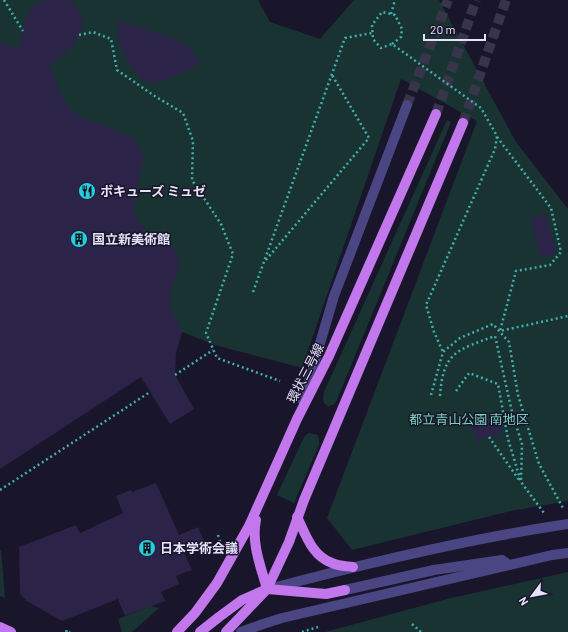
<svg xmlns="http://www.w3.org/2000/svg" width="568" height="632" font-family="Barlow,'Noto Sans JP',sans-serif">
	<rect width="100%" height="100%" fill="#19152a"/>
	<!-- green -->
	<g fill="#193333">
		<polygon points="0,0 258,0 270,22 320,39 354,0 439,0 516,142 568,209 568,501 511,511 352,550 327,518 477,121 401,79 302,368 215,345 0,260"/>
		<polygon points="447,120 451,122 336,402 333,405 328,406 324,403 323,398 324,392"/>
		<polygon points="309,433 318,435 319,440 319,445 294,503 277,495 304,437"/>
		<polygon points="1,550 5,598 0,596 0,551"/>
		<polygon points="568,572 568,632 325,632 447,599"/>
		<polygon points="151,606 159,608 132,632 122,632 118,619"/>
	</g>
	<!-- building -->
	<g fill="#2c2349">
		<polygon points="44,0 71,0 79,11 82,18 82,27 79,35 72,47 50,65 63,100 71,110 80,116 132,137 139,147 143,157 138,186 135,196 134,212 140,224 150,234 168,244 177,252 180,266 172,286 170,299 172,314 178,322 182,333 176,353 175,375 194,409 170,424 141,377 0,469 0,42 19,49 26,18 33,7"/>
		<polygon points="119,21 172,38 187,46 201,63 173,77 160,82 148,83 140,78 124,55 118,38"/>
		<polygon points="545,214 557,253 541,257 530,219"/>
		<polygon points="498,416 503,433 476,441 471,423"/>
		<polygon points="156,483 179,535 198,527 205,543 184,553 192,570 176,576 179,584 161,592 165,601 125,616 118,599 62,621 27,601 20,594 19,547 76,525 80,533 123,513 116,496 131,490 132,492"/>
	</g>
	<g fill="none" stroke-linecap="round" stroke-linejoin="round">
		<!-- minor-tunnel -->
		<polyline stroke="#383449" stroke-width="10" stroke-dasharray="10 5" stroke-linecap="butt" points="407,105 448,0"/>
		<!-- major-tunnel -->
		<g stroke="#383449" stroke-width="10" stroke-dasharray="10 5" stroke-linecap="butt">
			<polyline points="436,114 476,0"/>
			<polyline points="463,123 506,0"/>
		</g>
		<!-- path -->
		<g stroke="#42afab" stroke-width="2.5" stroke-dasharray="2 3" stroke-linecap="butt">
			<polyline points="4,0 23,31"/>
			<polyline points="391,14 395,0"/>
			<polyline points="79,35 93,32 111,39 117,70 153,95 183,113 193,141 192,180 221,224 233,254 206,333 217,358 280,381"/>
			<polyline points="392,44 401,37 402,29 395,15 382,12 372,25 373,39 381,48 392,44 481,108 497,136 495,149 426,305 434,332 443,352"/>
			<polyline points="497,137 551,208 561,252 550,265 516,271 500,331 568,316"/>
			<polyline points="266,260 369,138 332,75"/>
			<polyline points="253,292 345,38 372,33"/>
			<polyline points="175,375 213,350"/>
			<polyline points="456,391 469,373 498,384 508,439 521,482 544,513"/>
			<polyline points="431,395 443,352 460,338 493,324 509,342 518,395 539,464 564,510"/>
			<path d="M440 396C443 351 458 350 495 336L512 412 522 444 521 482"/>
			<polyline points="489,437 519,480"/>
			<polyline points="0,490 150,392"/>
			<polyline points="218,535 221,545"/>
			<polyline points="412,624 421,632"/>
			<polyline points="66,632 67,630 70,632"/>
			<polyline points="302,632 318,627"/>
		</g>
		<!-- minor -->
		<g stroke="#4a4683" stroke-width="10">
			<polyline points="303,401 334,296 407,105"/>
			<path d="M269 589C367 563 467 539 568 524"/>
			<polyline points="345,590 434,570 502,560 509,565"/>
			<polyline points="241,632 263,624 282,618 552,555 568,553"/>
		</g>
		<!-- major -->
		<g stroke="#c377ed" stroke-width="10">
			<path d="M297 517C306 535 312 556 332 563 338 566 346 566 353 567"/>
			<path d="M256 520C251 543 261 567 267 589"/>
			<polyline points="0,627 11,632"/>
			<polyline points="177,632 195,613 217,583 249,526 297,419 329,356 436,114"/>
			<polyline points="200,632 219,617 242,600 267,589 326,594 345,590"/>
			<polyline points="226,632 267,589 289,542 304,500 463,123"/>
		</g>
	</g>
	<!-- icons -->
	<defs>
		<g id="restaurant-disc" transform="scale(0.9)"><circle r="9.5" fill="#27cce2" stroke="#19152a"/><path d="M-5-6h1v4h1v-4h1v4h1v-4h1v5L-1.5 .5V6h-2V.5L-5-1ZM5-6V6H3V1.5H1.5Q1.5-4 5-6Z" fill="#111"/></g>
		<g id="building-disc" transform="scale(0.9)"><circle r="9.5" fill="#27cce2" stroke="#19152a"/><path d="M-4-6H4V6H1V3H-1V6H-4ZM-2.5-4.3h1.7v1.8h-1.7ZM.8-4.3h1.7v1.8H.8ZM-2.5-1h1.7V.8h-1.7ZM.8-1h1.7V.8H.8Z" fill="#111"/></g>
	</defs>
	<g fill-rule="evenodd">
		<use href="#restaurant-disc" x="87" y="191"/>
		<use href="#building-disc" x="79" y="239"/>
		<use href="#building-disc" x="147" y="548"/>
	</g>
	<g text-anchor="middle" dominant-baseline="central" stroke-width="3" stroke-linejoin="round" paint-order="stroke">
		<!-- poi labels -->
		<g font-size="13" font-weight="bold" fill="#e5e2fb" stroke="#19152a" text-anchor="start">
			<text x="100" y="191">ボキューズ ミュゼ</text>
			<text x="92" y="239">国立新美術館</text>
			<text x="160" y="548">日本学術会議</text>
		</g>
		<!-- street labels -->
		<g font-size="13" fill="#e5e2fb" stroke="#19152a">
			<text transform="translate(305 373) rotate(-63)">環状三号線</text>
		</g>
		<!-- park labels -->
		<g font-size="13" fill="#76d3be" stroke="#19152a">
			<text x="469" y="419">都立青山公園 南地区</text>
		</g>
	</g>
	<!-- north arrow -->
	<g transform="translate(532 596) rotate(238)" stroke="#19152a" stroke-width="3" paint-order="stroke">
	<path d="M0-3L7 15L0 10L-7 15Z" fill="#e5e2fb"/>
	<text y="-6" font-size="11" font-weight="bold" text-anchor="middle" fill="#e5e2fb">N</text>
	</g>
	<!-- scale -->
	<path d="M424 34v6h61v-6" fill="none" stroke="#e5e2fb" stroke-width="2"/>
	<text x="430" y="34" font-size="12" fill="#e5e2fb" stroke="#19152a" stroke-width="3" paint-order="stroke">20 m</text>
</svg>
